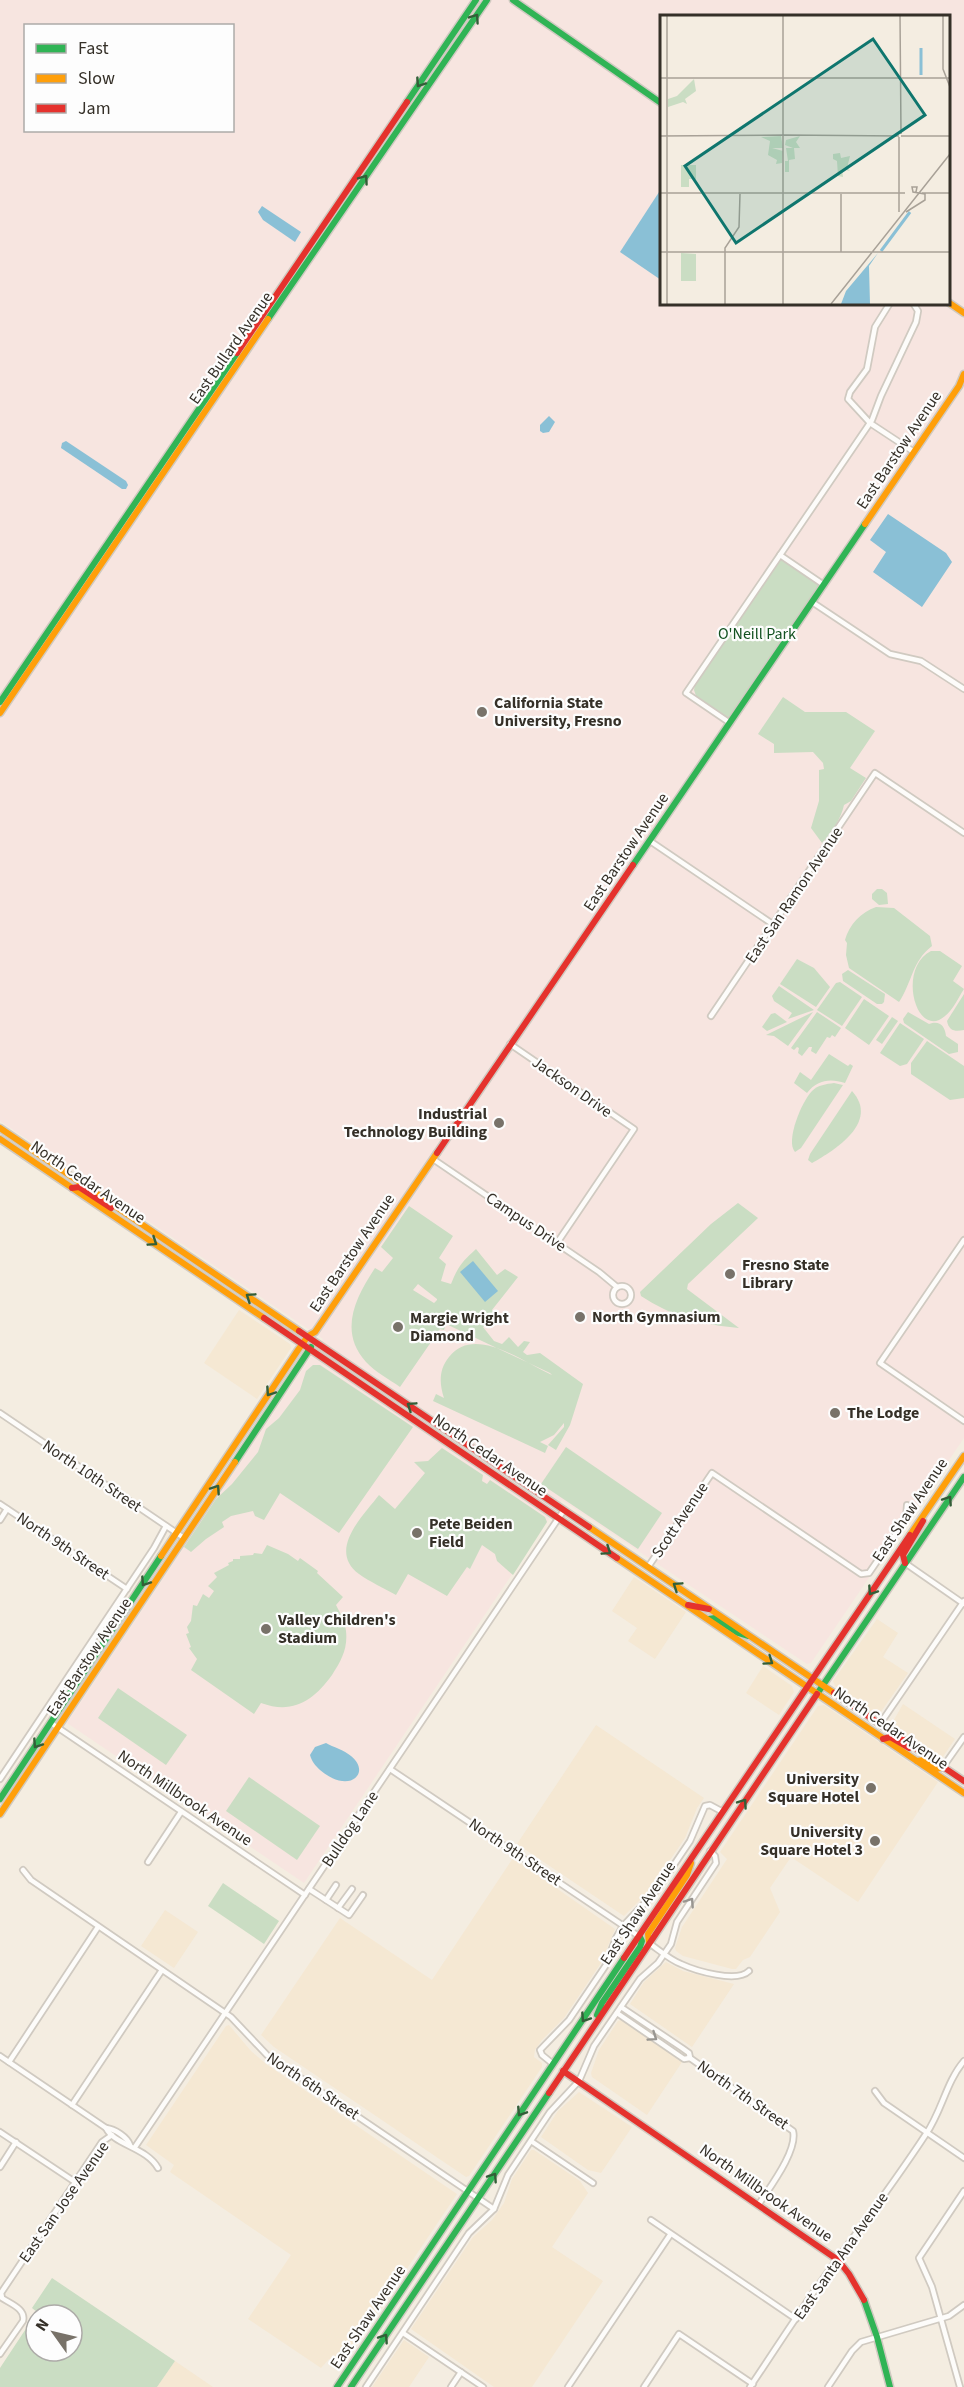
<svg xmlns="http://www.w3.org/2000/svg" width="964" height="2387" font-family="'Source Sans 3',sans-serif">
	<rect width="100%" height="100%" fill="#f4ede1"/>
	<!-- built -->
	<g fill="#f5e8d3">
		<polygon points="239,1310 290,1344 291,1348 257,1399 204,1363"/>
		<polygon points="634,1577 686,1612 655,1659 628,1641 637,1628 612,1611"/>
		<polygon points="877,1619 898,1633 883,1657 908,1673 878,1716 835,1686 833,1681"/>
		<polygon points="763,1666 792,1686 794,1692 779,1715 746,1693"/>
		<polygon points="903,1704 955,1739 942,1758 891,1725"/>
		<polygon points="824,1705 938,1782 858,1902 791,1857 770,1888 780,1912 750,1957 743,1960 736,1969 732,1969 683,1956 676,1951 675,1948 682,1927 727,1859 720,1852 818,1706"/>
		<polygon points="596,1725 704,1798 697,1808 685,1838 655,1882 649,1891 624,1916 517,1844"/>
		<polygon points="513,1858 615,1929 601,1963 564,2018 542,2040 535,2050 534,2057 542,2063 542,2067 469,2176 466,2177 274,2047 261,2035 340,1918 432,1980"/>
		<polygon points="165,1910 198,1932 174,1968 141,1946"/>
		<polygon points="666,1962 683,1971 734,1984 692,2047 630,2004 644,1982"/>
		<polygon points="621,2020 682,2062 647,2115 592,2077 591,2073 599,2050 618,2021"/>
		<polygon points="229,2025 251,2051 266,2064 457,2194 343,2364 329,2359 321,2368 248,2319 291,2255 170,2172 174,2165 146,2145 226,2026"/>
		<polygon points="579,2092 632,2127 601,2173 588,2170 541,2137 558,2111"/>
		<polygon points="531,2150 534,2150 580,2181 588,2193 552,2247 603,2281 532,2387 494,2387 411,2329 473,2237 492,2220 504,2203 512,2179"/>
		<polygon points="404,2340 429,2357 409,2387 372,2387"/>
		<polygon points="175,2361 213,2387 157,2387"/>
	</g>
	<!-- education -->
	<path fill="#f7e5e0" fill-rule="evenodd" d="M0 0H964V1438L811 1663 807 1664 562 1500 304 1883 67 1723 323 1339 0 1121ZM661 16H948V303H661ZM26 26H232V130H26Z"/>
	<!-- green -->
	<g fill="#caddc3" fill-rule="evenodd">
		<polygon points="781,558 820,584 728,718 696,696 694,690 695,684"/>
		<path d="M783 697 805 712H846L875 731 850 768 866 778 851 801 844 805C841 819 832 832 822 843L811 828 819 801V770L824 769 823 763 813 752 774 753V744L758 734Z"/>
		<polygon points="877,889 882,889 887,893 888,904 879,905 872,899 872,894"/>
		<path d="M876 907 894 908 930 936 932 946C912 961 912 983 899 1002L849 968 846 955 847 943 845 940C849 925 861 912 876 907Z"/>
		<path d="M931 951H940L962 966 953 981 964 989C958 998 953 1010 945 1016 917 1041 896 969 931 951Z"/>
		<polygon points="797,959 814,968 830,987 816,1007 780,984"/>
		<polygon points="848,970 885,994 884,1002 882,1004 877,1004 843,981 842,974"/>
		<polygon points="840,982 862,997 842,1026 817,1010 836,983"/>
		<polygon points="779,986 814,1010 788,1019 792,1013 774,1001 772,996"/>
		<path d="M964 994V1030C955 1032 949 1031 947 1021Z"/>
		<polygon points="864,999 889,1016 869,1045 845,1028"/>
		<polygon points="813,1012 788,1046 774,1036 766,1035"/>
		<polygon points="817,1012 841,1028 835,1037 832,1035 830,1038 827,1037 816,1054 811,1051 812,1047 809,1047 802,1056 798,1053 799,1048 797,1047 794,1050 791,1048"/>
		<path d="M908 1012 929 1024C939 1020 945 1025 946 1036L958 1044V1052L949 1054 904 1023 903 1019Z"/>
		<polygon points="775,1013 787,1022 767,1031 762,1027 771,1014"/>
		<polygon points="892,1017 898,1021 882,1044 876,1040"/>
		<polygon points="900,1023 924,1039 907,1064 900,1066 880,1053"/>
		<polygon points="927,1041 964,1066 964,1098 950,1100 911,1074 911,1063"/>
		<path d="M829 1054 848 1066 850 1064 853 1066 845 1083C830 1078 817 1080 807 1093L794 1083 800 1072 811 1080Z"/>
		<path d="M834 1083 843 1085 801 1148 795 1152C785 1141 802 1101 812 1091 818 1085 826 1084 834 1083Z"/>
		<path d="M852 1091C880 1122 835 1150 812 1163L808 1160 810 1154Z"/>
		<path d="M738 1203 758 1218 688 1284 687 1289 739 1328C703 1325 671 1316 641 1296L640 1292 711 1224Z"/>
		<path d="M409 1206 453 1236 439 1258 446 1264 441 1281 451 1284C458 1266 463 1261 476 1249L497 1275 505 1269 518 1277 492 1310 496 1316 483 1327 494 1341 502 1344 509 1337 518 1347 524 1341 530 1342 523 1352 527 1355 540 1353 583 1384 570 1425 556 1450 548 1445 564 1427V1423L554 1435 540 1442 548 1446 545 1453 433 1401 436 1394 444 1398C439 1383 439 1369 449 1357 475 1324 524 1363 552 1375L550 1373 446 1324 444 1330 440 1329 400 1387C389 1379 375 1372 366 1362 338 1331 356 1297 375 1268L382 1272 393 1258 381 1247ZM418 1284 437 1299V1300L434 1303 413 1290Z"/>
		<polygon points="313,1365 320,1365 413,1427 339,1533 280,1493 264,1520 255,1516 253,1511 231,1516 222,1522 224,1527 206,1539 191,1552 184,1547 216,1499 232,1484 258,1452 266,1429 279,1418 300,1390 306,1371"/>
		<polygon points="566,1447 662,1513 638,1549 541,1484"/>
		<path d="M442 1448 483 1475 482 1481 487 1484 490 1480 545 1517 547 1522 513 1575 497 1561 495 1554 482 1545 470 1569 467 1567 447 1596 408 1574 396 1595C384 1588 370 1582 359 1574 327 1550 363 1516 379 1495L395 1509 425 1473 414 1462 428 1461Z"/>
		<path d="M267 1545 288 1554 298 1561 300 1558 318 1571 317 1573 343 1597 336 1605C340 1613 345 1621 346 1631 348 1649 341 1661 332 1675 314 1700 293 1715 261 1703L254 1714 191 1670 197 1659 189 1648 191 1647 186 1634 189 1633 187 1627 191 1621 193 1605 197 1606 203 1594 209 1598 214 1591 208 1586 217 1577 214 1573 229 1565 228 1563 233 1561V1559H240V1556L253 1555 254 1553 262 1554Z"/>
		<polygon points="118,1688 187,1735 166,1765 98,1718"/>
		<polygon points="249,1777 320,1826 297,1860 226,1811"/>
		<polygon points="223,1883 279,1921 264,1944 208,1906"/>
		<path d="M52 2278 175 2361 157 2387H0V2368L37 2312 32 2308ZM36 2315H72V2351H36Z"/>
	</g>
	<!-- water -->
	<g fill="#8ac0d6">
		<polygon points="661,189 661,280 620,252"/>
		<polygon points="262,206 301,232 295,242 263,220 258,212"/>
		<polygon points="549,416 555,422 549,432 543,433 540,431 540,425"/>
		<polygon points="66,441 126,481 128,485 126,489 122,489 61,448 62,443"/>
		<polygon points="888,514 946,553 952,562 922,607 873,572 886,552 870,540"/>
		<polygon points="473,1261 498,1291 485,1302 460,1272"/>
		<path d="M326 1743C333 1747 344 1750 351 1756 372 1773 349 1795 320 1770 315 1765 312 1762 310 1755L315 1747Z"/>
	</g>
	<g fill="none" stroke-linecap="round" stroke-linejoin="round">
		<!-- street casing -->
		<g stroke="#d0cac1" stroke-width="8">
			<g id="street">
				<polyline points="890,303 875,327 867,369 850,392 848,399 870,423 914,452"/>
				<polyline points="780,555 824,585"/>
				<polyline points="812,602 890,654 921,661 964,689"/>
				<polyline points="730,723 686,693 872,420 881,396 916,322 918,311 913,303"/>
				<polyline points="650,841 774,925"/>
				<polyline points="711,1016 875,773 964,833"/>
				<polyline points="510,1044 634,1129 557,1243"/>
				<polyline points="433,1159 599,1272 617,1287"/>
				<polyline points="964,1240 880,1363 964,1421"/>
				<circle cx="622" cy="1295" r="9"/>
				<polyline points="0,1413 184,1538"/>
				<polyline points="0,1504 127,1589"/>
				<polyline points="0,1520 7,1509"/>
				<polyline points="905,1563 964,1604"/>
				<polyline points="648,1567 712,1473 861,1574 869,1573 906,1519 907,1505"/>
				<polyline points="51,1723 305,1895"/>
				<polyline points="880,1724 964,1601"/>
				<polyline points="943,1767 964,1737"/>
				<polyline points="390,1769 640,1937"/>
				<polyline points="0,1779 154,1548 166,1526"/>
				<polyline points="148,1862 181,1812"/>
				<polyline points="23,1870 31,1880 231,2017 267,2055 494,2209"/>
				<polyline points="309,1889 349,1915 363,1895"/>
				<polyline points="326,1900 336,1885"/>
				<polyline points="338,1908 352,1889"/>
				<path d="M649 1943C659 1950 670 1960 681 1964 696 1971 737 1983 749 1971"/>
				<path d="M621 2007 682 2048 689 2053 690 2058 793 2131C798 2150 770 2187 759 2204"/>
				<polyline points="617,2013 684,2059 690,2058"/>
				<path d="M0 2056 106 2128C115 2129 127 2137 130 2145"/>
				<polyline points="9,2062 98,1927"/>
				<polyline points="553,2064 542,2055 540,2050 569,2020 606,1965 616,1938 623,1926 657,1890 690,1841 705,1806 710,1805 723,1812"/>
				<polyline points="875,2091 884,2103 964,2158"/>
				<polyline points="72,2105 162,1970"/>
				<path d="M106 2128C114 2145 146 2147 158 2168"/>
				<polyline points="0,2132 75,2182"/>
				<polyline points="531,2141 593,2183"/>
				<polyline points="135,2147 564,1510"/>
				<polyline points="0,2167 16,2142"/>
				<polyline points="651,2220 796,2319"/>
				<polyline points="403,2333 483,2387"/>
				<path d="M0 2354 23 2321C26 2309 11 2304 2 2298L1 2293 102 2142 112 2135"/>
				<polyline points="366,2387 469,2233 494,2209 508,2175 550,2112 579,2081 594,2046 640,1979 658,1963 671,1944 677,1922 716,1863 715,1856 710,1851"/>
				<polyline points="451,2387 461,2372"/>
				<polyline points="568,2387 670,2235"/>
				<polyline points="644,2387 679,2334 753,2384"/>
				<path d="M750 2387C775 2350 799 2312 825 2276 859 2229 894 2183 926 2134 942 2111 946 2082 964 2061"/>
				<polyline points="828,2387 852,2351 861,2342 949,2316 964,2305"/>
				<polyline points="960,2387 932,2287 919,2258 964,2191"/>
			</g>
		</g>
		<!-- fast casing -->
		<g stroke="#d0cac1" stroke-width="9">
			<g id="fast">
				<polyline points="513,0 661,103"/>
				<polyline points="407,102 476,0"/>
				<polyline points="268,319 487,0"/>
				<polyline points="0,702 237,353"/>
				<polyline points="633,865 865,524"/>
				<polyline points="235,1462 311,1347"/>
				<polyline points="709,1619 715,1618 738,1633 748,1636"/>
				<polyline points="817,1694 964,1477"/>
				<polyline points="0,1799 161,1556"/>
				<polyline points="597,2015 602,2003 640,1947 642,1941 640,1937"/>
				<polyline points="864,2300 877,2337 890,2387"/>
				<polyline points="337,2387 624,1958"/>
				<polyline points="351,2387 549,2093"/>
			</g>
		</g>
		<!-- slow casing -->
		<g stroke="#d0cac1" stroke-width="9">
			<g id="slow">
				<polyline points="948,302 964,313"/>
				<polyline points="865,524 959,386 964,374"/>
				<polyline points="0,713 268,319"/>
				<polyline points="0,1128 299,1331"/>
				<polyline points="0,1139 264,1318"/>
				<polyline points="589,1527 834,1693"/>
				<polyline points="910,1535 964,1456"/>
				<polyline points="161,1556 298,1350 308,1336 315,1332 437,1153"/>
				<polyline points="617,1558 964,1793"/>
				<polyline points="917,1761 924,1760 937,1769 943,1767"/>
				<polyline points="0,1814 235,1462"/>
				<polyline points="649,1943 648,1934 687,1875 691,1863"/>
			</g>
		</g>
		<!-- jam casing -->
		<g stroke="#d0cac1" stroke-width="9">
			<g id="jam">
				<polyline points="237,353 407,102"/>
				<polyline points="437,1153 633,865"/>
				<polyline points="72,1188 79,1187 111,1208"/>
				<polyline points="264,1318 617,1558"/>
				<polyline points="299,1331 589,1527"/>
				<polyline points="905,1563 903,1555 923,1521"/>
				<polyline points="688,1605 709,1609"/>
				<polyline points="834,1693 964,1781"/>
				<polyline points="883,1739 890,1737 909,1748"/>
				<polyline points="624,1958 910,1535"/>
				<polyline points="563,2071 838,2260 849,2274 864,2300"/>
				<polyline points="549,2093 817,1694"/>
			</g>
		</g>
		<!-- street -->
		<use href="#street" stroke="#fdfcfa" stroke-width="4.5"/>
		<!-- fast -->
		<use href="#fast" stroke="#30b455" stroke-width="6"/>
		<!-- slow -->
		<use href="#slow" stroke="#ff9f0a" stroke-width="6"/>
		<!-- jam -->
		<use href="#jam" stroke="#e5322d" stroke-width="6"/>
	</g>
	<!-- one-way arrows -->
	<defs><path id="oneway-chevron" d="M-2-3.5L2.5 0L-2 3.5" fill="none" stroke-width="1.6" stroke-linecap="round" stroke-linejoin="round" transform="scale(1.5)"/></defs>
	<g stroke="#335e38">
		<use href="#oneway-chevron" transform="translate(475 18) rotate(-55)"/>
		<use href="#oneway-chevron" transform="translate(420 83) rotate(124)"/>
		<use href="#oneway-chevron" transform="translate(364 179) rotate(-55)"/>
		<use href="#oneway-chevron" transform="translate(153 1242) rotate(34)"/>
		<use href="#oneway-chevron" transform="translate(250 1297) rotate(-146)"/>
		<use href="#oneway-chevron" transform="translate(270 1392) rotate(124)"/>
		<use href="#oneway-chevron" transform="translate(411 1406) rotate(-146)"/>
		<use href="#oneway-chevron" transform="translate(216 1489) rotate(-56)"/>
		<use href="#oneway-chevron" transform="translate(948 1500) rotate(-56)"/>
		<use href="#oneway-chevron" transform="translate(607 1551) rotate(34)"/>
		<use href="#oneway-chevron" transform="translate(145 1582) rotate(124)"/>
		<use href="#oneway-chevron" transform="translate(677 1586) rotate(-146)"/>
		<use href="#oneway-chevron" transform="translate(872 1591) rotate(124)"/>
		<use href="#oneway-chevron" transform="translate(769 1661) rotate(35)"/>
		<use href="#oneway-chevron" transform="translate(37 1744) rotate(124)"/>
		<use href="#oneway-chevron" transform="translate(743 1803) rotate(-55)"/>
		<use href="#oneway-chevron" transform="translate(585 2018) rotate(124)"/>
		<use href="#oneway-chevron" transform="translate(521 2112) rotate(123)"/>
		<use href="#oneway-chevron" transform="translate(493 2177) rotate(-56)"/>
		<use href="#oneway-chevron" transform="translate(384 2338) rotate(-56)"/>
	</g>
	<g stroke="#999691">
		<use href="#oneway-chevron" transform="translate(690 1902) rotate(-56)"/>
		<use href="#oneway-chevron" transform="translate(653 2037) rotate(34)"/>
	</g>
	<!-- markers -->
	<g fill="#787269" stroke="#fdfdfd" stroke-width="2">
		<circle cx="482" cy="712" r="6"/>
		<circle cx="499" cy="1123" r="6"/>
		<circle cx="730" cy="1274" r="6"/>
		<circle cx="580" cy="1317" r="6"/>
		<circle cx="398" cy="1327" r="6"/>
		<circle cx="835" cy="1413" r="6"/>
		<circle cx="417" cy="1533" r="6"/>
		<circle cx="266" cy="1629" r="6"/>
		<circle cx="871" cy="1788" r="6"/>
		<circle cx="875" cy="1841" r="6"/>
	</g>
	<g text-anchor="middle" dominant-baseline="central" stroke-width="4.5" stroke-linejoin="round" paint-order="stroke">
		<!-- street labels -->
		<g font-size="16" fill="#353028" stroke="#fdfdfd">
			<text transform="translate(231 348) rotate(-55)">East Bullard Avenue</text>
			<text transform="translate(899 450) rotate(-56)">East Barstow Avenue</text>
			<text transform="translate(626 852) rotate(-56)">East Barstow Avenue</text>
			<text transform="translate(794 895) rotate(-56)">East San Ramon Avenue</text>
			<text transform="translate(572 1087) rotate(35)">Jackson Drive</text>
			<text transform="translate(88 1182) rotate(34)">North Cedar Avenue</text>
			<text transform="translate(526 1222) rotate(34)">Campus Drive</text>
			<text transform="translate(352 1253) rotate(-56)">East Barstow Avenue</text>
			<text transform="translate(490 1455) rotate(34)">North Cedar Avenue</text>
			<text transform="translate(92 1476) rotate(34)">North 10th Street</text>
			<text transform="translate(910 1510) rotate(-56)">East Shaw Avenue</text>
			<text transform="translate(680 1520) rotate(-56)">Scott Avenue</text>
			<text transform="translate(63 1546) rotate(34)">North 9th Street</text>
			<text transform="translate(89 1657) rotate(-56)">East Barstow Avenue</text>
			<text transform="translate(891 1728) rotate(34)">North Cedar Avenue</text>
			<text transform="translate(185 1798) rotate(34)">North Millbrook Avenue</text>
			<text transform="translate(350 1829) rotate(-56)">Bulldog Lane</text>
			<text transform="translate(515 1852) rotate(34)">North 9th Street</text>
			<text transform="translate(638 1913) rotate(-56)">East Shaw Avenue</text>
			<text transform="translate(313 2086) rotate(34)">North 6th Street</text>
			<text transform="translate(743 2095) rotate(35)">North 7th Street</text>
			<text transform="translate(766 2193) rotate(35)">North Millbrook Avenue</text>
			<text transform="translate(64 2202) rotate(-55)">East San Jose Avenue</text>
			<text transform="translate(841 2256) rotate(-55)">East Santa Ana Avenue</text>
			<text transform="translate(368 2317) rotate(-56)">East Shaw Avenue</text>
		</g>
		<!-- park labels -->
		<g font-size="16" fill="#135221" stroke="#fdfdfd">
			<text x="757" y="634">O'Neill Park</text>
		</g>
		<!-- poi labels -->
		<g font-size="16" font-weight="bold" fill="#353028" stroke="#fdfdfd" text-anchor="start">
			<text x="494" y="703">California State<tspan x="494" dy="18">University, Fresno</tspan></text>
			<text x="487" y="1114" text-anchor="end">Industrial<tspan x="487" dy="18">Technology Building</tspan></text>
			<text x="742" y="1265">Fresno State<tspan x="742" dy="18">Library</tspan></text>
			<text x="592" y="1317">North Gymnasium</text>
			<text x="410" y="1318">Margie Wright<tspan x="410" dy="18">Diamond</tspan></text>
			<text x="847" y="1413">The Lodge</text>
			<text x="429" y="1524">Pete Beiden<tspan x="429" dy="18">Field</tspan></text>
			<text x="278" y="1620">Valley Children's<tspan x="278" dy="18">Stadium</tspan></text>
			<text x="859" y="1779" text-anchor="end">University<tspan x="859" dy="18">Square Hotel</tspan></text>
			<text x="863" y="1832" text-anchor="end">University<tspan x="863" dy="18">Square Hotel 3</tspan></text>
		</g>
	</g>
	<!-- overview -->
	<g transform="translate(660 15)">
		<rect width="290" height="290" fill="#f4ede1"/>
		<path d="M34 64 36 76 25 84 27 89 23 87 8 92V84L17 81ZM121 121 123 133H112L123 136 122 148 116 149 117 145 108 140 110 126 101 122ZM140 121 136 127 140 133H134L135 144 129 145V157H125V146H128L126 133H133L125 130 126 125ZM180 138 181 143 190 141 187 153 190 156 182 154 183 162 178 161 177 146 173 144V139ZM21 150H36V164H29V172H21ZM21 238 36 239V266H21Z" fill="#caddc3"/>
		<path d="M218 238 209 251 210 289H181L186 276Z" fill="#8ac0d6"/>
		<path fill="none" stroke="#8ac0d6" stroke-width="3" d="M261 33V60M221 236 250 197"/>
		<path fill="none" stroke="#a8a197" stroke-width="1.5" d="M240 0 241 119M283 0V54L290 72M0 63H290M125 120 239 121M0 121 125 120M241 121H290M0 178H245M262 178H290M239 197V122M246 197 265 185V179L253 177 252 172H257L256 177M0 237H290M181 237V179M7 289V0M65 289V233L79 212 80 179M123 289V0M171 289 290 139"/>
		<path fill="#0f766e" fill-opacity="0.15" stroke="#0f766e" stroke-width="3" d="M213 24 265 100 76 228 25 151Z"/>
		<rect width="290" height="290" fill="none" stroke="#353028" stroke-width="3"/>
	</g>
	<!-- legend -->
	<rect x="24" y="24" width="210" height="108" fill="#fdfdfd" stroke="#adaba8" stroke-width="1.5"/>
	<rect x="36" y="44" width="30" height="9" fill="#30b455" stroke="#adaba8" stroke-width="1.5"/>
	<text x="78" y="54" font-size="18" fill="#353028">Fast</text>
	<rect x="36" y="74" width="30" height="9" fill="#ff9f0a" stroke="#adaba8" stroke-width="1.5"/>
	<text x="78" y="84" font-size="18" fill="#353028">Slow</text>
	<rect x="36" y="104" width="30" height="9" fill="#e5322d" stroke="#adaba8" stroke-width="1.5"/>
	<text x="78" y="114" font-size="18" fill="#353028">Jam</text>
	<!-- north arrow -->
	<g transform="translate(54 2333) rotate(304)"><circle r="28" fill="#fdfdfd" stroke="#adaba8" stroke-width="1.5"/>
	<path d="M0-4.5L10 22L0 15L-10 22Z" fill="#787269"/>
	<text y="-9" font-size="16" font-weight="bold" text-anchor="middle" fill="#353028">N</text>
	</g>
</svg>
